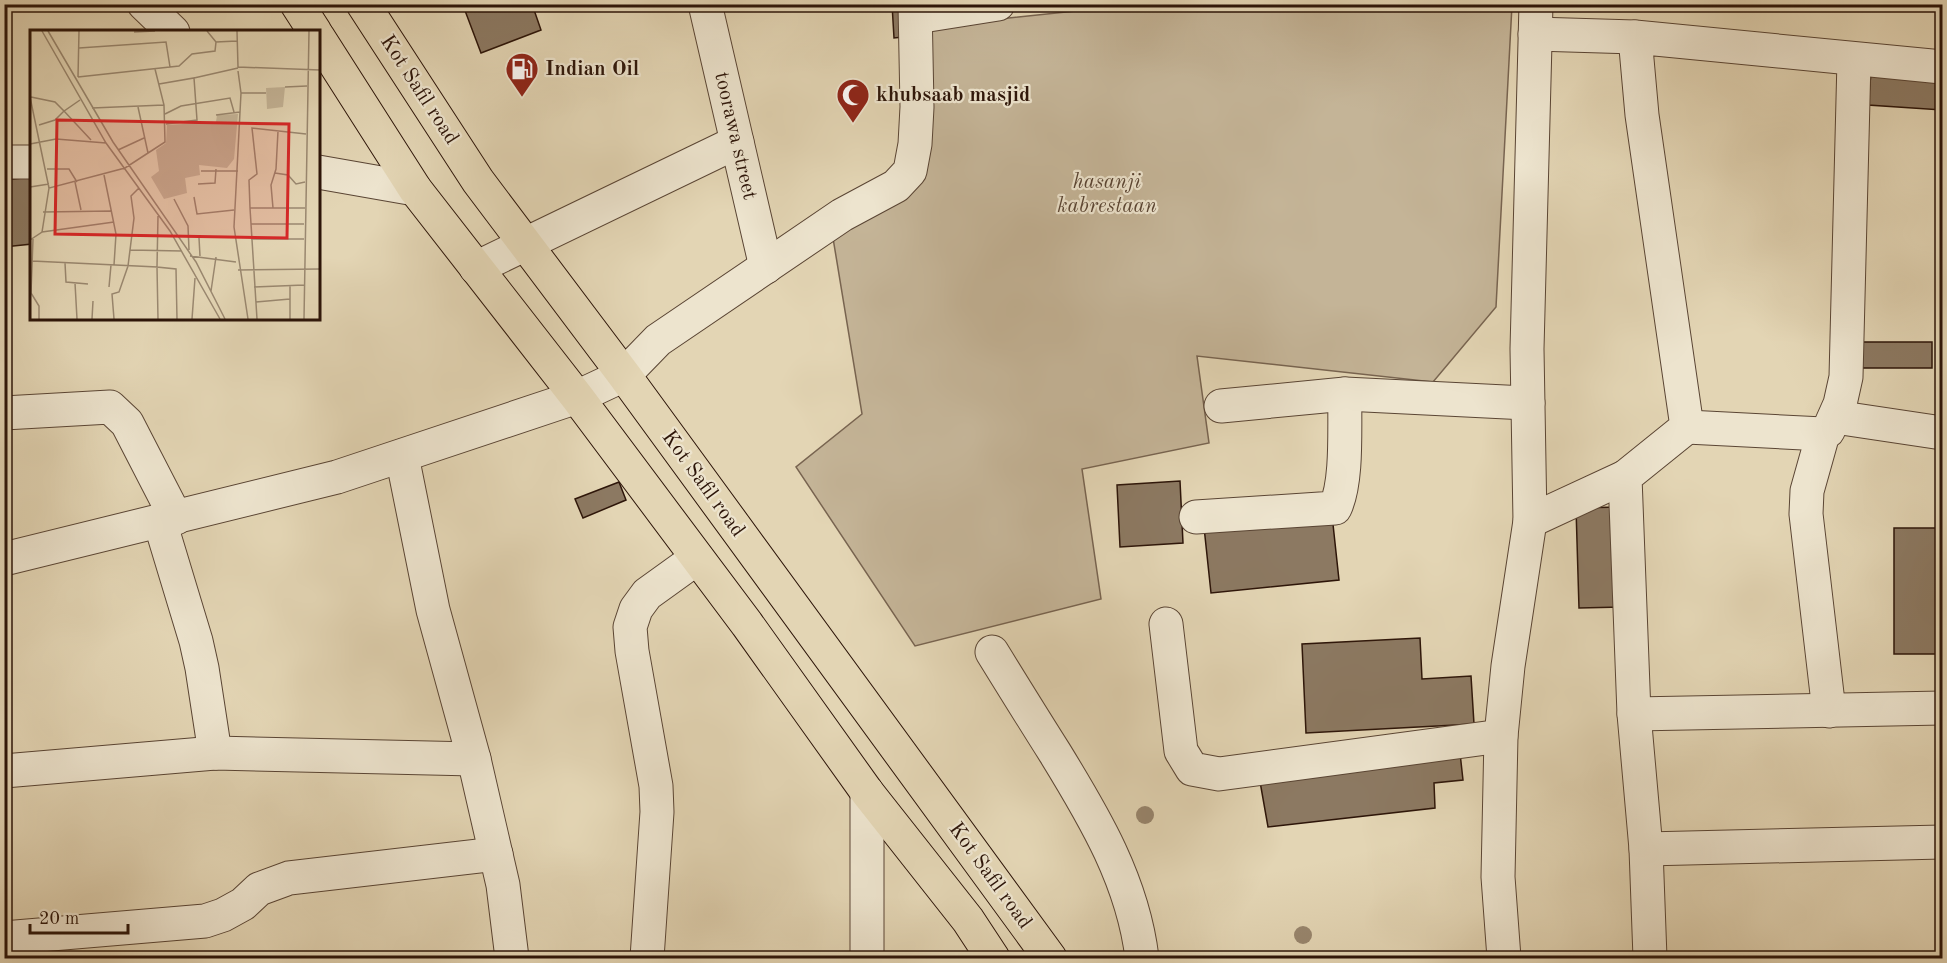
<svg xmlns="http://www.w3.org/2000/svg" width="1947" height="963" font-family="'Old Standard TT',serif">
	<rect width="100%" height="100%" fill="#e3d5b4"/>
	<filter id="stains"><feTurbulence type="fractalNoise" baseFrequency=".00333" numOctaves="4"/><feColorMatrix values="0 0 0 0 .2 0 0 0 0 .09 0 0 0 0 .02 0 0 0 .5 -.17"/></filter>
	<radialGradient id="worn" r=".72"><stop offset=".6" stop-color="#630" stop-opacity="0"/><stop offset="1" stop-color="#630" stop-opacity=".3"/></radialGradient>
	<!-- green -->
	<polygon fill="#c4b497" stroke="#786450" stroke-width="1.5" points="1179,5 1512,5 1496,307 1433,382 1197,356 1209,443 1082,469 1101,599 915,646 796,467 862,414 833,238 922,177 925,27 1085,10"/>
	<!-- building -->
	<g fill="#8c7962" stroke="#2d1509" stroke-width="1.5">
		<polygon points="473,4 532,4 541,30 481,53 464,8"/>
		<polygon points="892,4 910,4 912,36 894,38"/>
		<polygon points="1871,73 1942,78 1942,110 1868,105"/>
		<polygon points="32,177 32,244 4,247 4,180"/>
		<polygon points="1863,342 1932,342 1932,368 1862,368"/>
		<polygon points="1180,481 1183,543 1120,547 1117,485"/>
		<polygon points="619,482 626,500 583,518 575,499"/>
		<polygon points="1619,507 1622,607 1579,608 1576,508"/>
		<polygon points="1332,515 1339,580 1211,593 1204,527"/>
		<rect x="1894" y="528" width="48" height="126"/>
		<polygon points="1420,638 1422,679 1471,676 1474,724 1306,733 1302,644"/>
		<polygon points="1460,753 1463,780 1434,783 1435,808 1268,827 1259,776"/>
	</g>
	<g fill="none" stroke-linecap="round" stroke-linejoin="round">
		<!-- minor casing -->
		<g stroke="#5a4534" stroke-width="35">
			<g id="minor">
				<polyline points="144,4 173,32"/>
				<polyline points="705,4 766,267"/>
				<polyline points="916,17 998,4"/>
				<polyline points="1535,34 1635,37"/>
				<polyline points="4,162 32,162"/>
				<polyline points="318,172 415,189"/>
				<polyline points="476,268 737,142"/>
				<polyline points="1221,406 1345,394 1528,403"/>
				<polyline points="4,413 110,407 127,423 176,518"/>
				<polyline points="1835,417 1942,433"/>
				<polyline points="1687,427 1823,434"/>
				<polyline points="402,456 433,610 474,759 503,885 512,958"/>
				<path d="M1196 517 1335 508C1348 481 1344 425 1345 394"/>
				<polyline points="1530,521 1625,477"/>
				<polyline points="160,522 196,641 202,668 215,753"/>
				<polyline points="4,559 337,477 577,397 624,375 658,340 842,215 896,186 910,171 915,144 917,107 915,4"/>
				<polyline points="1166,624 1181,751 1192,769 1219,774 1501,736"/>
				<path d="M992 652C1013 686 1034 720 1055 753 1095 818 1133 882 1142 958"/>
				<polyline points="1829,711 1806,514 1807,491 1823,434 1828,431 1840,404 1846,377 1854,60"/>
				<polyline points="1634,714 1942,708"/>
				<polyline points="4,771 215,753 474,759"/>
				<polyline points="867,792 867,958"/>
				<polyline points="1646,849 1942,842"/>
				<polyline points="4,938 205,921 223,915 243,904 259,889 289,878 496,854"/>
				<polyline points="647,958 657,812 656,786 632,651 630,627 636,609 647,594 697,558"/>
				<polyline points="1504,958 1498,877 1501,736 1508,666 1530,521 1527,349 1536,4"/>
				<polyline points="1650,958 1646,849 1634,714 1625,477 1687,427 1642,115 1635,37 1942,67"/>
			</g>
		</g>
		<!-- major casing -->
		<g stroke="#2d1509" stroke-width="35">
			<g id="major">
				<polyline points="297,4 315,32"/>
				<polyline points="363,4 478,181 624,375 1050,958"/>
				<polyline points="318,37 415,189 577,397 747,624 867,792 968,920 993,958"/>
			</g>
		</g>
		<!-- minor -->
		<use href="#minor" stroke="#ede4ce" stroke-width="33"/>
		<!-- major -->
		<use href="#major" stroke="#e3d5b4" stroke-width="33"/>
	</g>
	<!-- trees -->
	<g fill="#98866e">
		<circle cx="1145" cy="815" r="9"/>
		<circle cx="1303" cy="935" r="9"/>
	</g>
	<!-- icons -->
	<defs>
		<g id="fuel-pin" transform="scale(1.725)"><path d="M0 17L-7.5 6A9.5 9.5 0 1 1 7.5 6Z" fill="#8f2418" stroke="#ede4ce"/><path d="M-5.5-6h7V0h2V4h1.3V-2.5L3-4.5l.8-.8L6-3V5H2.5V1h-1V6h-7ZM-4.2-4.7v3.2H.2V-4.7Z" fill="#fff"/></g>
		<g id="mosque-pin" transform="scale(1.725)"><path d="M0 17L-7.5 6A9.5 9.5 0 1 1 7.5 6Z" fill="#8f2418" stroke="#ede4ce"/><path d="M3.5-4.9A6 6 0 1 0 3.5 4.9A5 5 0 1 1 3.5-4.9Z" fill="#fff"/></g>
	</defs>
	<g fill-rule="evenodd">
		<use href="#fuel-pin" x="522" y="69"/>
		<use href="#mosque-pin" x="853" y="95"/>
	</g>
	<g text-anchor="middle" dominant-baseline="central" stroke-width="4.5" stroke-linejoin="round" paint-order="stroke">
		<!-- poi labels -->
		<g font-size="21" font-weight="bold" fill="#2d1509" stroke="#ede4ce" text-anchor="start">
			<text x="545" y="69">Indian Oil</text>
			<text x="876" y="95">khubsaab masjid</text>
		</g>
		<!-- street labels -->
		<g font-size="21" fill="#2d1509" stroke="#ede4ce">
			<text transform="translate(419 90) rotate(57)">Kot Safil road</text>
			<text transform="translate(735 136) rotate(77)">toorawa street</text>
			<text transform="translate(703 484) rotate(54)">Kot Safil road</text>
			<text transform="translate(990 876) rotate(54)">Kot Safil road</text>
		</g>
		<!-- park labels -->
		<g font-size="21" font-style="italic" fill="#5a4534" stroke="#ede4ce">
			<text x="1107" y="182">hasanji<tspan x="1107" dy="24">kabrestaan</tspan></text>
		</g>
	</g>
	<!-- overview -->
	<g transform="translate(30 30)">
		<rect width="290" height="290" fill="#e3d5b4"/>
		<path d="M255 57 253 77 237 79 236 58ZM208 84 204 129 197 138 169 135 170 145 155 148 157 163 134 169 121 147 129 141 126 120 136 113 137 95 186 92 187 85Z" fill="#c4b497"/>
		<path fill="none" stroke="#9a8870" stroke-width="1.5" d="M12 1 76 113 140 201 190 289M18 1 83 112 166 232 195 289M177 1 186 12 207 11M207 1 208 37 290 40M104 2 125 1M49 18 136 12 140 37M208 41 211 63 204 197 218 289M48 47 149 36 162 24 185 21 186 12M48 47 49 1M164 48 208 38M129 54 164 48 167 90 136 94M255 57 277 56M211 63H236M0 67 19 158M1 67 25 72 34 81 50 70M108 77 118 123M62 78 134 75M135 84 151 76 200 68 204 82M186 85 210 82M9 95 25 90 34 81 61 110M0 114 26 109 76 113M88 120 114 108M17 139H39L47 152M171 141H208M245 143 258 145 266 154 275 152M74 145 86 204 84 235M45 152 51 180M168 154 185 153 186 139M0 157 19 154M164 167 167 184 204 180M144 169 158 196 159 220M220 178H275M243 178 241 155 246 139 248 101M0 179V205M13 182 82 181M128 186 127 237 146 239 147 289M221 194H274M12 202 84 192M169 208 170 226M3 209 1 263 9 276V289M221 209H274M0 210 12 202 19 158 95 138 135 112 134 75 125 39M100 220 152 221M160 226 206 232M2 231 127 237 128 289M35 233 36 252 58 254M208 240 290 239M45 253 47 289M260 256V289M79 257 81 235M224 257 274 255M181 261 186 227M226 272 260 269M62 289 63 271M84 289 82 264 89 262 98 236 104 188 101 166 109 158M162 289 165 248M227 289 220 178 219 150 227 144 222 98 276 104M274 289 279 1"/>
		<path fill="#d62828" fill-opacity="0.15" stroke="#d62828" stroke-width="3" d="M27 90 259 94 257 208 25 204Z"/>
		<rect width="290" height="290" fill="none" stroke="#2d1509" stroke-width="3"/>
	</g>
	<!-- margin -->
	<rect width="1947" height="963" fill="none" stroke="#e3d5b4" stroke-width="24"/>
	<rect x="6" y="6" width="1935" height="951" fill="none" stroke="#2d1509" stroke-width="3"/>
	<rect x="12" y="12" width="1923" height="939" fill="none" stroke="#2d1509" stroke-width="1.5"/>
	<!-- scale -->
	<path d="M30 924v9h98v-9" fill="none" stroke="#2d1509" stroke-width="3"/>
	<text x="39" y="924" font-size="18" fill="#2d1509" stroke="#ede4ce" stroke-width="4.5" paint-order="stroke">20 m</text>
	<rect width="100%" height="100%" filter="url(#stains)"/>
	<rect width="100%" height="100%" fill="url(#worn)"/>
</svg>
